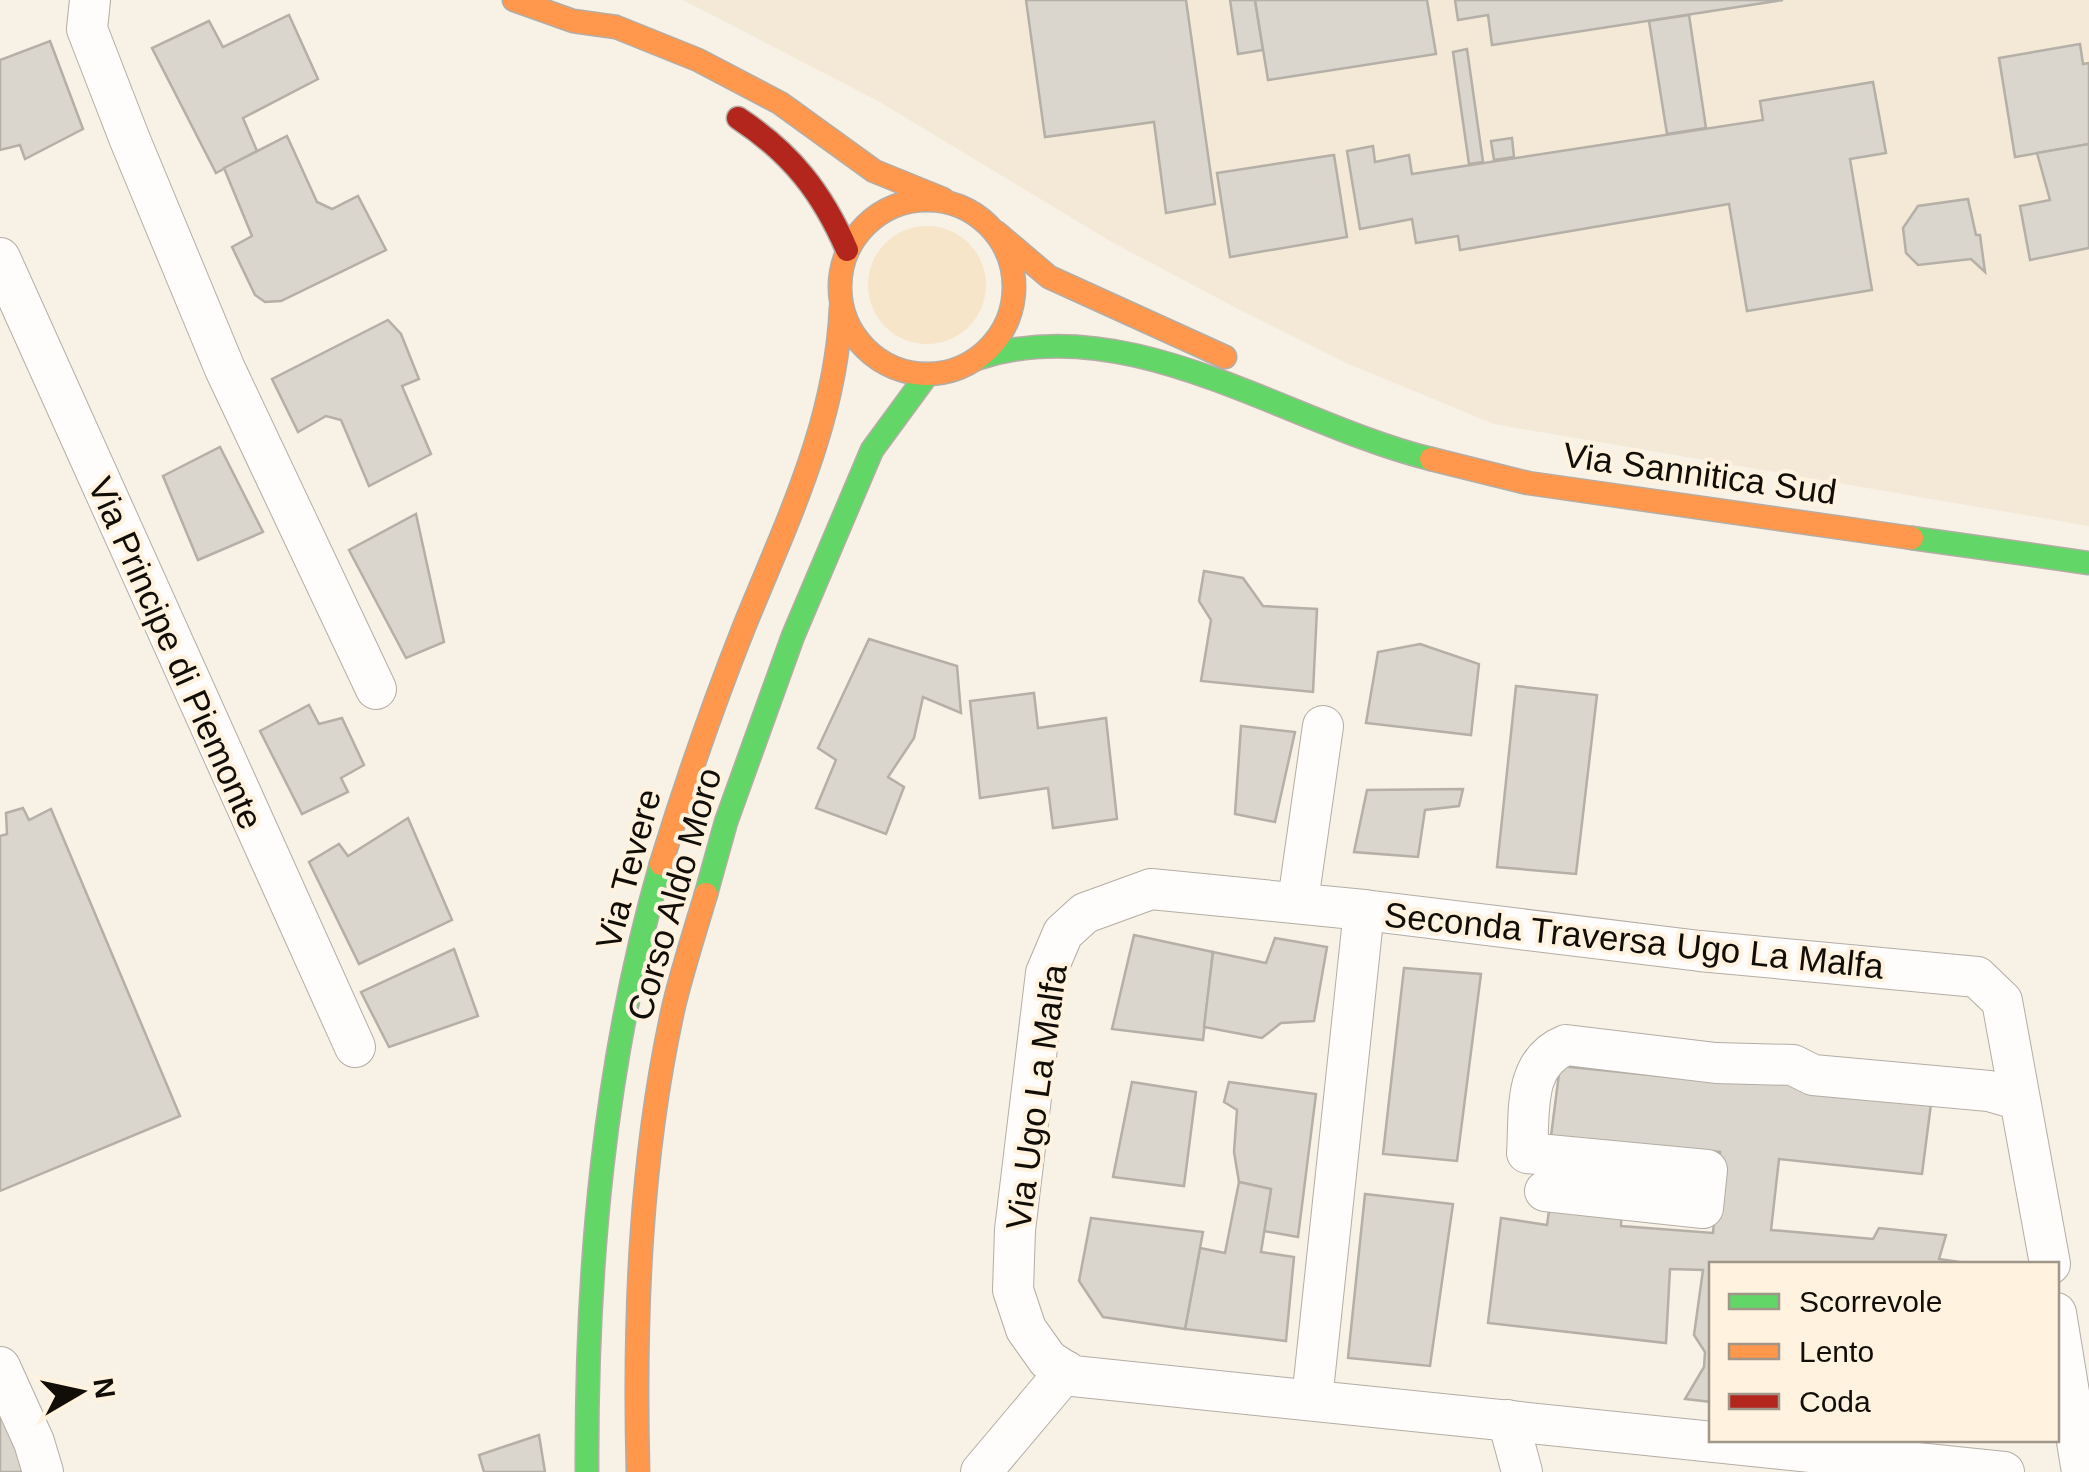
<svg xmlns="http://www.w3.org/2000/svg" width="2089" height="1472" font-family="Arial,sans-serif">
	<rect width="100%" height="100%" fill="#f8f1e6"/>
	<!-- built -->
	<polygon fill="#f4e9d6" points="683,0 2089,0 2089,526 1494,424 1346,363 1240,310 1110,241 878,101"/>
	<!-- green -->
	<circle fill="#f7e5ca" cx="927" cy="285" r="59"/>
	<!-- building -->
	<g fill="#dbd6cd" stroke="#b4afa7" stroke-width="2.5">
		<polygon points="1026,0 1186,0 1215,204 1166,213 1154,122 1045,137"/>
		<polygon points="1230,0 1255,0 1263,50 1238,54"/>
		<polygon points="1255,0 1427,0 1436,54 1268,80"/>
		<polygon points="1455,0 1783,0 1492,45 1488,15 1458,20"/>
		<polygon points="289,15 318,79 243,118 257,151 216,173 152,48 209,21 223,47"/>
		<polygon points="1689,15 1706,128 1667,134 1649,21"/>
		<polygon points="50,41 83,129 25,159 20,145 0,150 0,60"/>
		<polygon points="2080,44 2083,64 2089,63 2089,144 2015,157 1999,58"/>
		<polygon points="1467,49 1483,162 1469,164 1453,52"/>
		<polygon points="1873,82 1886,153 1850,159 1872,290 1747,311 1729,204 1460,250 1458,236 1416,243 1412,219 1360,229 1347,151 1373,146 1375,162 1409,155 1412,174 1763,120 1760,101"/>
		<polygon points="287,136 317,202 332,209 358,196 386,250 281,301 265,302 255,295 232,247 252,236 224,168"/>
		<polygon points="1512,138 1514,157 1494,160 1491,141"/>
		<polygon points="2089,144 2089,248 2030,260 2020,206 2050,200 2037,153"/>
		<polygon points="1334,155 1347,237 1230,257 1217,173"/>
		<polygon points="1968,199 1976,235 1980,235 1985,272 1971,259 1918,265 1906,253 1903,228 1918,206"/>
		<polygon points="388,320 401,334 419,379 402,386 431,454 369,486 341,420 326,416 298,432 272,379"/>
		<polygon points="220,447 263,532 198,560 163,476"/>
		<polygon points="416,514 444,642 406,658 349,550"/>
		<polygon points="1204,571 1243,578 1263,606 1317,609 1313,692 1201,681 1211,620 1199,601"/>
		<polygon points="869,639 957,666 961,713 923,697 914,738 888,777 904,787 886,834 816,808 836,760 818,748"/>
		<polygon points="1420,644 1479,664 1471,735 1366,723 1378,652"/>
		<polygon points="1516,686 1597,695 1576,874 1497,867"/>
		<polygon points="1034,693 1038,728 1106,718 1117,819 1053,828 1048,788 980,798 970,701"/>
		<polygon points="309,705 319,724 342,718 364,765 341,778 348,792 302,814 260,731"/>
		<polygon points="1241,726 1295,732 1275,822 1235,814"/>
		<polygon points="1463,789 1459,806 1425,810 1418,857 1354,852 1367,790"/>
		<polygon points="23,808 29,820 51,809 180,1116 0,1191 0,836 7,834 6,813"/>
		<polygon points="408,818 452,920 359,964 309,862 339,844 348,856"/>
		<polygon points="1134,935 1213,952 1203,1040 1112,1029"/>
		<polygon points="1275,938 1327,947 1314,1021 1281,1023 1262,1038 1204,1027 1213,952 1266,963"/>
		<polygon points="454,949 478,1016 389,1047 361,992"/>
		<polygon points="1404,968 1481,974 1457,1161 1383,1154"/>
		<polygon points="1560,1066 1730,1083 1734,1067 1931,1104 1922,1174 1779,1159 1771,1230 1873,1239 1879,1228 1946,1235 1939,1259 1973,1264 1712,1264 1712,1402 1685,1399 1704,1367 1705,1352 1694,1335 1703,1270 1670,1269 1666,1343 1488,1323 1501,1218 1547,1225 1551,1197 1622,1201 1621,1226 1713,1233 1720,1152 1551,1136"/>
		<polygon points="1132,1082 1196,1092 1184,1186 1113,1177"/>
		<polygon points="1229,1082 1316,1094 1298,1237 1264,1231 1271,1189 1239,1182 1234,1152 1237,1110 1224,1102"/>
		<polygon points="1239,1182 1271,1189 1261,1252 1294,1257 1286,1341 1185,1329 1200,1248 1225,1253"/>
		<polygon points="1365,1194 1453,1204 1430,1366 1348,1358"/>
		<polygon points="1091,1218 1203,1232 1185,1329 1103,1317 1079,1281"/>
		<polygon points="0,1398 31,1472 0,1472"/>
		<polygon points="539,1435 545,1472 484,1472 479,1455"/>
	</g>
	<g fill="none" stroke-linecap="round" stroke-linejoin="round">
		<!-- street casing -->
		<g stroke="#b3ada5" stroke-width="42">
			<g id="street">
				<polyline points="90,0 87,29 130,140 225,369 376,689"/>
				<polyline points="0,258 355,1047"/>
				<polyline points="1298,901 1323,726"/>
				<polyline points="1364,910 1151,889 1085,913 1063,933 1046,973 1015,1230 1013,1290 1026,1329 1048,1360 1073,1376 2004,1472"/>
				<path d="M1545 1191 1703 1208 1707 1170 1527 1153C1530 1113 1522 1063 1566 1045L1716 1063 1793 1065 1813 1075 1989 1091 2017 1099"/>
				<polyline points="2056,1313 2082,1472"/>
				<polyline points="0,1367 34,1442 43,1472"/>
				<polyline points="1312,1400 1364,910 1700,951 1977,977 2002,1001 2050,1264"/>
				<polyline points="1508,1420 1522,1472"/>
				<polyline points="981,1472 1066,1371"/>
			</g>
		</g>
		<!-- fast casing -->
		<g stroke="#b3ada5" stroke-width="25">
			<g id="fast">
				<path d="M979 358C1131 309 1288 424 1431 459"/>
				<polyline points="1912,538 2089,563"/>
				<polyline points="706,894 726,822 793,636 872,450 927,375"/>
				<path d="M587 1472C586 1267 604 1062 661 864"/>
			</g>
		</g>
		<!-- slow casing -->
		<g stroke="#b3ada5" stroke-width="25">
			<g id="slow">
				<polyline points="514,0 573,21 616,27 698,60 780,103 874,171 943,199"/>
				<circle cx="927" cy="287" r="87"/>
				<polyline points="996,232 1049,277 1225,357"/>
				<polyline points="1431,459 1528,483 1912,538"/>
				<path d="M661 864C686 783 713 705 744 627 787 521 836 423 841 308"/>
				<path d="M638 1472C634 1317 640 1157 674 1005 683 968 695 931 706 894"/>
			</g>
		</g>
		<!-- jam casing -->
		<g stroke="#b3ada5" stroke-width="25">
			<path id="jam" d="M738 118C791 153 822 192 847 250"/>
		</g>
		<!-- street -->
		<use href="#street" stroke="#fefdfb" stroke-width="40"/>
		<!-- fast -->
		<use href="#fast" stroke="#63d668" stroke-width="22"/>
		<!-- slow -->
		<use href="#slow" stroke="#ff974d" stroke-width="22"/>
		<!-- jam -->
		<use href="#jam" stroke="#b3261e" stroke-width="22"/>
	</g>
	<g text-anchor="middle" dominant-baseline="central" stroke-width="8" stroke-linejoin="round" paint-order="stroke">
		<!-- street labels -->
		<g font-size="35" fill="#120d07" stroke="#fff2df">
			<text transform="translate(1700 473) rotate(8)">Via Sannitica Sud</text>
			<text transform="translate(176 653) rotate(66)">Via Principe di Piemonte</text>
			<text transform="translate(628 869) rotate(-75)">Via Tevere</text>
			<text transform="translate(674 894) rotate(-74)">Corso Aldo Moro</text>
			<text transform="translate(1634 940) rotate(6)">Seconda Traversa Ugo La Malfa</text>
			<text transform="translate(1036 1097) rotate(-82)">Via Ugo La Malfa</text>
		</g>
	</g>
	<!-- legend -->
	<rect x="1709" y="1262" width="350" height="180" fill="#fff2df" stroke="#a09689" stroke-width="2.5"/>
	<rect x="1729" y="1294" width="50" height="15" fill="#63d668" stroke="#a09689" stroke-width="2.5"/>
	<text x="1799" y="1312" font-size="30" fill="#120d07">Scorrevole</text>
	<rect x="1729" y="1344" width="50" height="15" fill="#ff974d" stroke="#a09689" stroke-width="2.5"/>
	<text x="1799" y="1362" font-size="30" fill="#120d07">Lento</text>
	<rect x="1729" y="1394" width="50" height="15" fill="#b3261e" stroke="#a09689" stroke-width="2.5"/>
	<text x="1799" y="1412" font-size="30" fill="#120d07">Coda</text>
	<!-- north arrow -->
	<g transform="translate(80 1392) rotate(81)" stroke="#fff2df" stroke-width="8" paint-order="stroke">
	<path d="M0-8L18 38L0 25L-18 38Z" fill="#120d07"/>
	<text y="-15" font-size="28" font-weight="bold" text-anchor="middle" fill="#120d07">N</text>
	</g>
</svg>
